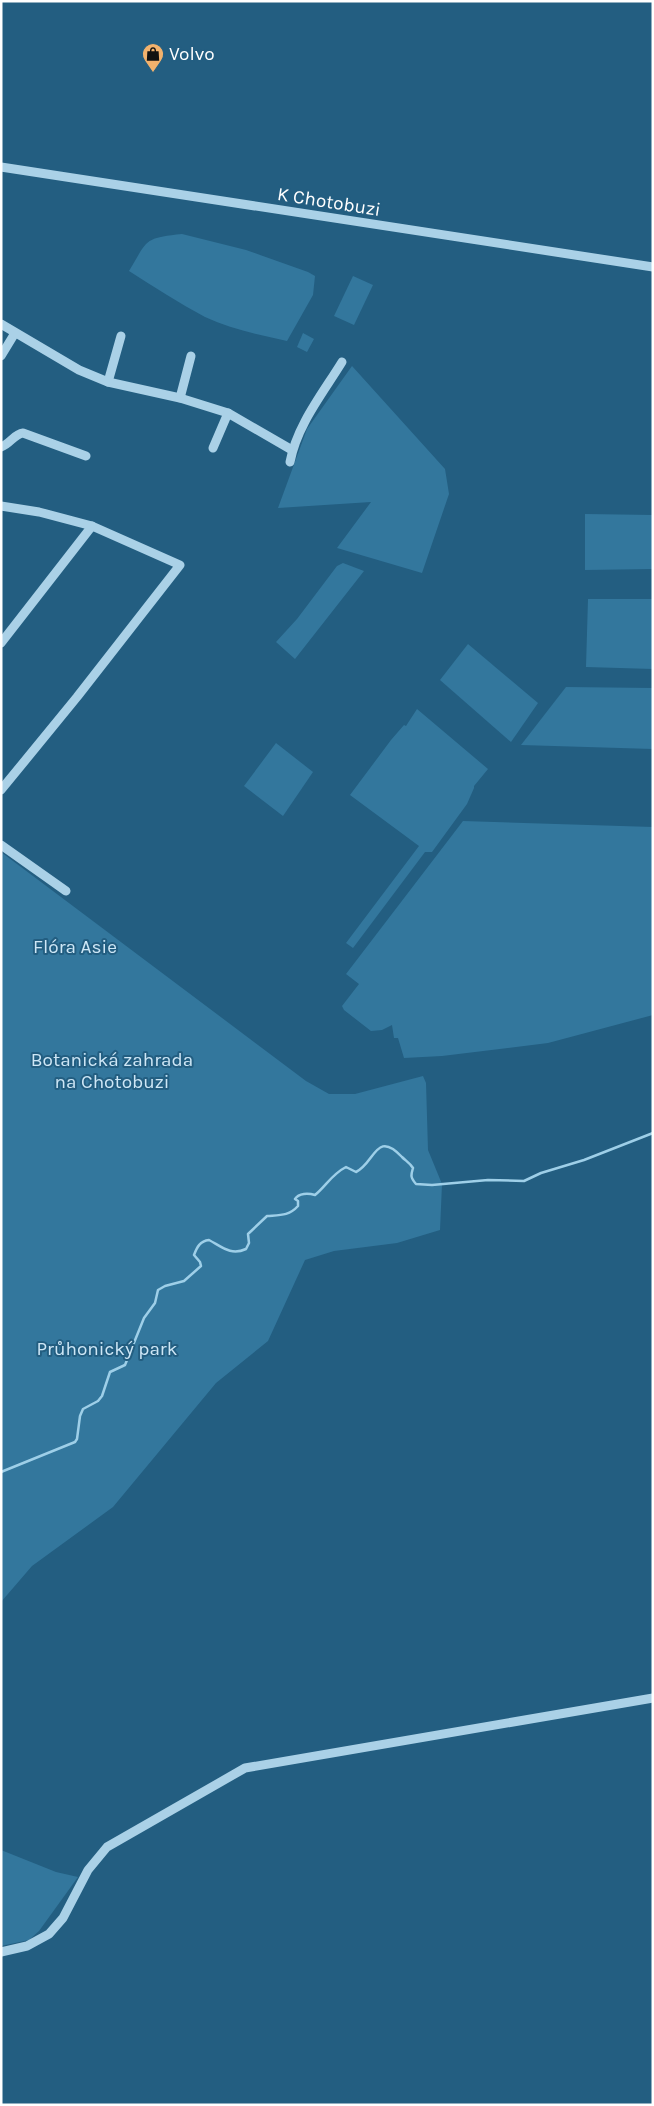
<svg xmlns="http://www.w3.org/2000/svg" width="654" height="2106" font-family="Karla,sans-serif">
	<rect width="100%" height="100%" fill="#235e81"/>
	<!-- green -->
	<g fill="#33779d">
		<path d="M182 234 246 250 308 272 315 276 313 295 287 341C259 335 231 329 205 317 179 303 154 287 129 271 148 240 143 238 182 234Z"/>
		<polygon points="353,276 373,285 354,325 334,316"/>
		<polygon points="303,333 314,339 307,352 297,347"/>
		<polygon points="352,366 445,469 449,494 422,573 337,548 371,502 278,508 307,429"/>
		<polygon points="585,514 653,515 653,569 585,570"/>
		<polygon points="343,563 364,571 295,659 276,642 297,619 337,566"/>
		<polygon points="588,599 653,599 653,669 586,667"/>
		<polygon points="468,644 538,703 511,742 440,680"/>
		<polygon points="566,687 653,688 653,749 521,745"/>
		<polygon points="417,709 488,769 474,786 474,788 467,804 432,852 425,852 353,948 346,943 419,846 350,795 391,740 404,725 406,726"/>
		<polygon points="276,743 313,772 283,816 244,786"/>
		<polygon points="463,821 653,827 653,1015 548,1043 442,1056 404,1058 398,1038 394,1038 392,1025 382,1030 371,1031 344,1010 342,1006 359,984 346,974"/>
		<polygon points="1,852 306,1081 329,1094 355,1094 423,1076 426,1083 428,1150 442,1184 440,1230 397,1243 334,1251 305,1260 268,1341 216,1383 113,1507 32,1566 1,1602"/>
		<polygon points="1,1850 56,1872 78,1877 39,1931 29,1940 1,1946"/>
	</g>
	<g fill="none" stroke-linecap="round" stroke-linejoin="round">
		<!-- stream -->
		<path stroke="#9ecfe8" stroke-width="2.5" d="M1 1472 75 1442 77 1439 80 1416 83 1409 98 1401 102 1396 110 1372 125 1365 144 1318 155 1303 158 1290 165 1286 184 1281 201 1266 200 1262 194 1255C197 1247 200 1241 209 1240 222 1247 231 1256 246 1249L249 1243 248 1234 267 1216C280 1215 289 1216 298 1206V1201L295 1199C299 1193 308 1193 315 1195 326 1186 332 1174 346 1167L356 1172C375 1163 376 1129 402 1157 406 1161 410 1163 413 1168 411 1175 410 1177 416 1184L432 1185 488 1180 524 1181 541 1173 584 1160 653 1133"/>
		<!-- minor -->
		<g stroke="#aad1e7" stroke-width="9">
			<polyline points="1,167 653,267"/>
			<polyline points="1,324 79,370 108,382 180,398 228,413 292,450"/>
			<polyline points="1,356 15,333"/>
			<polyline points="108,382 121,336"/>
			<polyline points="180,398 191,356"/>
			<path d="M1 447C10 444 14 434 23 433L86 456"/>
			<polyline points="213,448 228,413"/>
			<path d="M290 462C297 425 323 393 342 362"/>
			<polyline points="1,506 39,512 92,526 180,565 77,697 1,790"/>
			<polyline points="1,643 92,526"/>
			<polyline points="1,845 66,891"/>
			<polyline points="1,1952 27,1946 49,1934 63,1918 88,1870 107,1847 245,1768 653,1698"/>
		</g>
	</g>
	<!-- icons -->
	<defs>
		<g id="shop-pin" transform="scale(1.125)"><path d="M0 17L-7.5 6A9.5 9.5 0 1 1 7.5 6Z" fill="#f2b26d" stroke="#235e81"/><path d="M-5-2.5h2.3a2.7 3.5 0 0 1 5.4 0H5L5.5 6h-11ZM-1.5-2.5h3a1.5 2.3 0 0 0-3 0Z" fill="#111"/></g>
	</defs>
	<g fill-rule="evenodd">
		<use href="#shop-pin" x="153" y="54"/>
	</g>
	<g text-anchor="middle" dominant-baseline="central" stroke-width="4" stroke-linejoin="round" paint-order="stroke">
		<!-- poi labels -->
		<g font-size="19" fill="#fff" stroke="#235e81" text-anchor="start">
			<text x="169" y="54">Volvo</text>
		</g>
		<!-- street labels -->
		<g font-size="19" fill="#fff" stroke="#235e81">
			<text transform="translate(329 202) rotate(9)">K Chotobuzi</text>
		</g>
		<!-- park labels -->
		<g font-size="19" fill="#cee7f6" stroke="#235e81">
			<text x="75" y="947">Flóra Asie</text>
			<text x="112" y="1060">Botanická zahrada<tspan x="112" dy="22">na Chotobuzi</tspan></text>
			<text x="107" y="1349">Průhonický park</text>
		</g>
	</g>
	<!-- border -->
	<rect width="654" height="2106" fill="none" stroke="#ffffff" stroke-width="5"/>
</svg>
